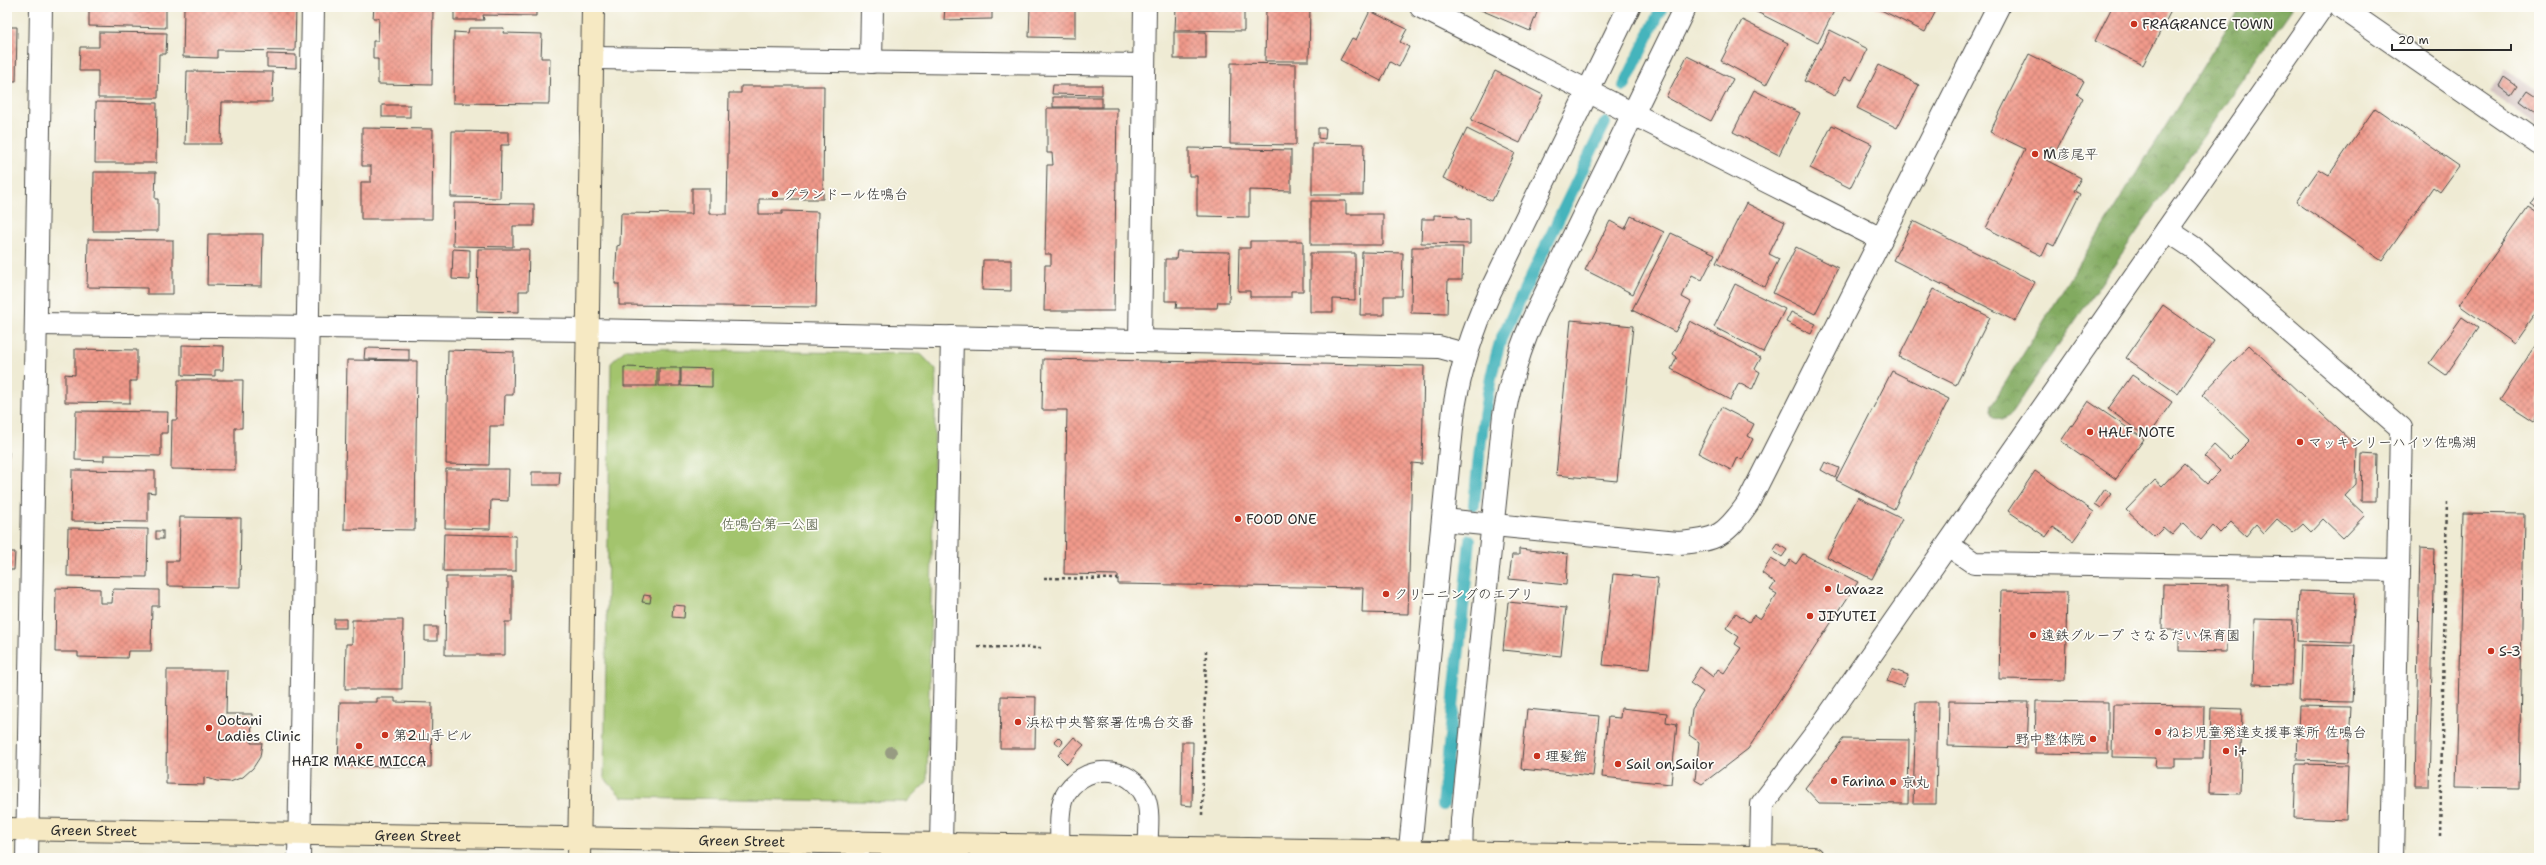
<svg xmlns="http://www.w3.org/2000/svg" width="2546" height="865" font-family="'Shantell Sans','Klee One',sans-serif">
	<defs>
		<pattern id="forest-crowns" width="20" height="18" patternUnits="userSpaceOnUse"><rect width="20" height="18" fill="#82aa60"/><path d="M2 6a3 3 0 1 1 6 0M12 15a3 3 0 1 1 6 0" fill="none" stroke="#6b8b4f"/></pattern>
		<pattern id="building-cross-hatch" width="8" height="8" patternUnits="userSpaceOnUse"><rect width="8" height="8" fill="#f19a8b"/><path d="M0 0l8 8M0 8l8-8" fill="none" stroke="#c37e72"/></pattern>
	</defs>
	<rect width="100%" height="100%" fill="#fdfcf7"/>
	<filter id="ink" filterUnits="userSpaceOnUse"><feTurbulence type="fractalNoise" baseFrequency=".025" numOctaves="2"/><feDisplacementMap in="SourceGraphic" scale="8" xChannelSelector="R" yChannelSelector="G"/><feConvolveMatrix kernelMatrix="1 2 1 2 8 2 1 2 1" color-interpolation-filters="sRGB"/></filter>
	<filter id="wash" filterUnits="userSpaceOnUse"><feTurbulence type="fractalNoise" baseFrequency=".012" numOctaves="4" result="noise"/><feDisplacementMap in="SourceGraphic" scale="16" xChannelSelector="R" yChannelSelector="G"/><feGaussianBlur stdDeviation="0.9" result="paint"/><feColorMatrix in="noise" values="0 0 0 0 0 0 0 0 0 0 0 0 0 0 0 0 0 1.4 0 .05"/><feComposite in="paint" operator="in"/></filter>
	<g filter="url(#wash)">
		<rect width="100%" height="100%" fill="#efebd4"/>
		<!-- industrial -->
		<polygon fill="#d1bfbe" points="2506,69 2539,92 2539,126 2490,92"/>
		<!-- forest -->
		<polygon fill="url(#forest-crowns)" stroke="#566a46" points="2240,7 2293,7 2009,416 2001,420 1994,418 1991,411 1992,404"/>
		<!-- park -->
		<polygon fill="#a3c46d" stroke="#67784c" points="626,349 921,354 936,370 927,782 907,802 622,797 604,778 611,363"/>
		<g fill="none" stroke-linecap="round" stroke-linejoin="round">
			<!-- stream -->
			<g stroke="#44b4bc" stroke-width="12">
				<polyline points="1624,86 1662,7"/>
				<path d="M1474 505C1480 448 1484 394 1501 339L1605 123"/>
				<polyline points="1443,805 1470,540"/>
			</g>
		</g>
		<g id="blocks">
			<!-- building -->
			<g fill="url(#building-cross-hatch)">
				<polygon points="89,7 166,7 166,28 89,26"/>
				<polygon points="184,7 296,7 295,51 217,50 217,58 183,57"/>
				<polygon points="374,7 433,7 432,85 378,84 378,59 373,59 373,41 378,41 379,18 373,18"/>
				<polygon points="454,7 536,7 536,16 483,15 484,20 454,20"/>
				<polygon points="945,7 992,7 992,19 944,20"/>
				<polygon points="1030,7 1075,7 1075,38 1029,37"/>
				<polygon points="1176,7 1244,7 1244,31 1175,30"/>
				<polygon points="1266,7 1310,7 1309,61 1265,61"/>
				<polygon points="1474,7 1539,7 1530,31"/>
				<polygon points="1747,7 1836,7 1818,43"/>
				<polygon points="1875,7 1938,7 1925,32"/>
				<polygon points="2112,7 2173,7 2143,65 2095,41"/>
				<polygon points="1370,11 1407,29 1400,42 1409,47 1399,67 1390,62 1381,81 1340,60 1352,38 1356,40"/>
				<polygon points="1742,20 1788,43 1766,85 1721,61"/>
				<polygon points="7,27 17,27 16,81 7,81"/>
				<polygon points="469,28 504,28 503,33 542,34 541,58 550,58 549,104 453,103 454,32 468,33"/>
				<polygon points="1830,30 1868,49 1852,80 1845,77 1835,96 1804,81"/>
				<polygon points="99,32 167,33 166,54 159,54 158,98 98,98 98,71 79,71 80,47 99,47"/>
				<rect x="1174" y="32" width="32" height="27"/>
				<polygon points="267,54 296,55 296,68 267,67"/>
				<polygon points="2029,54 2084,81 2077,94 2083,98 2057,149 2051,146 2044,159 2081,178 2074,191 2080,194 2054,246 2048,243 2042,256 1986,228 2025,149 1990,132"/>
				<polygon points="1687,56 1733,79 1711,121 1666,97"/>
				<polygon points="1231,63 1296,64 1296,145 1230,144"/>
				<polygon points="1879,65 1919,85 1897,128 1857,108"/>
				<polygon points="187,71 273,72 272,102 222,102 221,144 185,144"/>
				<polygon points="1495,71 1543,95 1520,143 1471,120"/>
				<polygon points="2504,77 2517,86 2511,95 2499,86"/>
				<polygon points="1053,85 1102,85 1102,95 1052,94"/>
				<polygon points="741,86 824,86 823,199 759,199 759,214 782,214 782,211 818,212 816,307 619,305 619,284 615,284 617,246 620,245 621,213 692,214 692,188 709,188 709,214 727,214 729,93 741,93"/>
				<polygon points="1754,90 1800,113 1779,155 1733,132"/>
				<polygon points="2527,91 2539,99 2539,109 2536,113 2520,101"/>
				<rect x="1053" y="97" width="49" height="10"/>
				<polygon points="96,102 157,103 156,163 95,163"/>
				<rect x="382" y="105" width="28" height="12"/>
				<polygon points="1047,108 1117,108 1114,311 1044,311 1045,265 1051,265 1051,254 1045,254 1047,165 1053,165 1052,153 1047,153"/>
				<polygon points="2375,108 2459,166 2440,192 2433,187 2382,261 2296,202 2319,169 2329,175"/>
				<polygon points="1832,125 1872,144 1850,188 1810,168"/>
				<polygon points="362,128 433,129 432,219 361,219 361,182 371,182 371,166 362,166"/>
				<polygon points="1318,128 1326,128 1325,139 1318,138"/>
				<polygon points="1467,129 1515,153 1492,201 1443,178"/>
				<polygon points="452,131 509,132 509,145 501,145 500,198 451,197"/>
				<polygon points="1312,143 1364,144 1363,195 1312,195"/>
				<polygon points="1189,148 1291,150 1291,191 1249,190 1249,217 1197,216 1197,176 1189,176"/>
				<polygon points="94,172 156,172 155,199 158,199 158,231 93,231"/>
				<polygon points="2539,191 2539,210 2530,204"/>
				<polygon points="1311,201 1346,201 1346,214 1383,214 1383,245 1311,245"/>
				<polygon points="454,203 534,204 534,226 513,226 513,247 453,246"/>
				<polygon points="1746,203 1785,222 1769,254 1779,259 1765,287 1716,263"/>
				<polygon points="2528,207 2539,214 2539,308 2514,344 2459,305"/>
				<polygon points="1434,215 1458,216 1458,219 1470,220 1470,244 1421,243 1422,219 1434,219"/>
				<polygon points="1631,216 1664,232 1633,294 1585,270 1610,221 1625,229"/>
				<polygon points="1913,221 2035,282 2015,321 1893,260"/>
				<polygon points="1671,233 1715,254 1702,280 1692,275 1682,297 1691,302 1675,332 1632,310"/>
				<polygon points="208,234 263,234 262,286 207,285"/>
				<polygon points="88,239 173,240 173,294 147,294 147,288 87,287"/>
				<polygon points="1250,241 1303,241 1303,291 1291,291 1291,297 1250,297 1250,291 1238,291 1239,248 1250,248"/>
				<polygon points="1412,247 1463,247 1462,280 1448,280 1447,314 1411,313"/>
				<polygon points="1796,247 1838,268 1815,314 1773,293"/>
				<polygon points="453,249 470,250 470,280 452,279"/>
				<polygon points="478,249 529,249 528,291 519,291 519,312 477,311"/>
				<polygon points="1177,251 1230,252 1229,302 1218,302 1217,308 1176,308 1177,301 1165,301 1165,259 1176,259"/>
				<polygon points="1362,252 1403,253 1402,296 1384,296 1384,315 1360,315"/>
				<polygon points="1310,253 1355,253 1355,300 1333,299 1333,312 1310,312"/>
				<polygon points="983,260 1011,260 1011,291 982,290"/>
				<polygon points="1735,284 1785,309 1763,352 1714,327"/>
				<polygon points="1933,289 1990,317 1956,385 1899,357"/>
				<polygon points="2163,305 2214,341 2178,394 2126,358"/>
				<polygon points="1791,312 1816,324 1811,334 1786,322"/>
				<polygon points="2462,317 2478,328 2446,375 2429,363"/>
				<polygon points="1571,320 1633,326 1617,481 1556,475"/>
				<polygon points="1690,321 1761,358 1755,369 1760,372 1752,390 1739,383 1730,400 1671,369 1677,357 1673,354"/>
				<polygon points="2539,340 2539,415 2534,421 2500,399"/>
				<polygon points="182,345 224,346 223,370 215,370 215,376 182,375"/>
				<polygon points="2249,345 2357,447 2356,484 2345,496 2365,515 2343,538 2323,519 2311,532 2303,524 2293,533 2277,519 2264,533 2256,524 2246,536 2231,522 2220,533 2213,526 2201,540 2183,523 2172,535 2163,527 2154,536 2126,510 2155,480 2162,486 2184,463 2207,484 2220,471 2204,456 2214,445 2230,460 2250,440 2202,395"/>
				<polygon points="365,348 409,349 409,360 364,359"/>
				<polygon points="75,349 137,350 137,381 130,381 130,403 65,402 65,374 75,375"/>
				<polygon points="448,350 514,352 513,395 505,395 504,426 490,426 489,465 446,464"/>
				<polygon points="1043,359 1424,366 1422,464 1412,463 1408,614 1362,613 1363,588 1118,584 1118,575 1064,574 1067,410 1042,410"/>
				<polygon points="347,360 417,361 415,530 344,529"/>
				<polygon points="624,367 657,368 657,386 624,386"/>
				<rect x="659" y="368" width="21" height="18"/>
				<polygon points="681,368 712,369 712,387 681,386"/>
				<polygon points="1892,371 1949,399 1894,509 1836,480"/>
				<polygon points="2132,375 2172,402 2147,437 2108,409"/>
				<polygon points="178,380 243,380 242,428 235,428 235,470 171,469 172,420 177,420"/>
				<polygon points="2088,401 2144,439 2116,479 2061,441"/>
				<polygon points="1721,407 1754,424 1748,436 1753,439 1742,460 1737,457 1731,470 1698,453"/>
				<polygon points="76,411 168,412 167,433 161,433 161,456 104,455 104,461 75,460"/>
				<polygon points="7,452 9,452 8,469 7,469"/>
				<polygon points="2362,454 2377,455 2376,501 2361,501"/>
				<polygon points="1825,462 1839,468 1835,478 1821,470"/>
				<polygon points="446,469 509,469 508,501 491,500 490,529 445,528"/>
				<polygon points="72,470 155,471 155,493 148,492 148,522 71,521"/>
				<polygon points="2035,471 2094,512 2073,541 2053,527 2046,537 2008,511"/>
				<polygon points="532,472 560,472 559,485 532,485"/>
				<polygon points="2105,489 2112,494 2101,508 2095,504"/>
				<polygon points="1858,497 1902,519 1872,579 1827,557"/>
				<polygon points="2463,513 2524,514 2519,788 2456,787"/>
				<polygon points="180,517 241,518 240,587 167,586 167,561 179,561"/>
				<polygon points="68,528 148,529 147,577 67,576"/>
				<rect x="156" y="531" width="7" height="8"/>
				<polygon points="444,534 516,536 516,571 443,571"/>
				<polygon points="1778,544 1787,550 1782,557 1773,551"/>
				<polygon points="2420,548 2435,549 2429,786 2415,786"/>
				<polygon points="1519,549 1568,554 1566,585 1509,579 1512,555 1519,555"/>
				<polygon points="7,552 15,552 14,570 7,570"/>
				<polygon points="1803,554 1858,582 1748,749 1702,784 1695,780 1699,742 1689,735 1692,709 1703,692 1690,683 1700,667 1713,677 1718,669 1724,673 1741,648 1735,644 1739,637 1726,628 1736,613 1749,622 1754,615 1760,619 1777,594 1770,590 1775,583 1762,573 1771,559 1785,567 1790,560 1796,564"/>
				<polygon points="1613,574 1658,578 1649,669 1603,665"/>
				<polygon points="446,577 512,577 512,622 505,622 505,655 445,655"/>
				<polygon points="2163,584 2229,585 2227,652 2179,651 2179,630 2162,630"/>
				<polygon points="56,588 100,589 100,603 112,603 113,589 159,590 159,606 152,606 151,651 128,651 127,658 78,657 78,652 55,652"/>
				<polygon points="2001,591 2067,592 2065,680 1999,679"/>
				<polygon points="2299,591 2355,593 2352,643 2297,641"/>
				<polygon points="644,595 651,596 650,603 642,602"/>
				<polygon points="1508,602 1566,608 1561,656 1503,650"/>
				<polygon points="673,605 685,606 684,618 672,617"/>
				<rect x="334" y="619" width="12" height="9"/>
				<polygon points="2255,619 2293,620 2291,685 2253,684"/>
				<polygon points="352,620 403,620 402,689 345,689 346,644 352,644"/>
				<rect x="425" y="627" width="12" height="14"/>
				<polygon points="2301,645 2355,646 2352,702 2299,701"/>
				<polygon points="1892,669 1908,675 1903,687 1887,681"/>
				<polygon points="167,670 227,670 226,714 252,714 251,743 262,743 260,757 253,768 243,777 230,782 217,781 204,777 204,785 166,784"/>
				<polygon points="1001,696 1036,697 1035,748 1000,748"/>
				<polygon points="377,698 395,698 395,702 432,703 431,767 338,766 340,702 377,702"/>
				<polygon points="1949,701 2029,702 2027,748 1948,746"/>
				<polygon points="2036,701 2108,702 2108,754 2035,753"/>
				<polygon points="1916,702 1938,702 1936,804 1913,804"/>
				<polygon points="2113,705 2204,706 2203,758 2175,758 2175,767 2155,767 2156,758 2112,757"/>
				<polygon points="2299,706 2351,707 2348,762 2297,760"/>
				<polygon points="1621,708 1667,713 1666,722 1677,724 1671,784 1602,777 1608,717 1620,718"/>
				<polygon points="2211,708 2242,709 2240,794 2209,793"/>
				<polygon points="1527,709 1599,716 1593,776 1521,769"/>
				<polygon points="1058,737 1063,742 1060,746 1054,741"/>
				<polygon points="1074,737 1084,745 1067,764 1058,755"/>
				<polygon points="1843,739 1909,740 1908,804 1819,803 1805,788"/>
				<polygon points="1182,742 1193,742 1192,806 1181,805"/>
				<polygon points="2296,764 2348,765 2346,820 2294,818"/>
			</g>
		</g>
	</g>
	<g filter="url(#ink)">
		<use href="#blocks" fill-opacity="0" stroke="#484844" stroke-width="1"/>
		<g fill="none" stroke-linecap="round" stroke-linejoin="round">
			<!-- lane casing -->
			<g stroke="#484844" stroke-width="21">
				<path id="lane" d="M1060 846C1060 831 1058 811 1064 797 1081 763 1131 762 1146 799 1151 813 1148 832 1148 847"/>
			</g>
			<!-- street casing -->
			<g stroke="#484844" stroke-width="24">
				<g id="street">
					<polyline points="1421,7 1881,239"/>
					<polyline points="2341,7 2539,144"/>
					<polyline points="592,58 1144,65"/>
					<polyline points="871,62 872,7"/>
					<polyline points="2167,230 2194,248 2401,428 2392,858"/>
					<polyline points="36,324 588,330 1439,347 1465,354"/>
					<polyline points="1140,341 1145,7"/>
					<path d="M1443 520 1678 543C1718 540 1725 536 1748 503L1998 7"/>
					<polyline points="1948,545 1974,563 2398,570"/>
					<polyline points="941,844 952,337"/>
					<polyline points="1761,857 1762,804 1820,728 2322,7"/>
					<polyline points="27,858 41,7"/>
					<polyline points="299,858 313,7"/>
					<polyline points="858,858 858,842"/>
					<path d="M1409 858 1454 408C1461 366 1473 330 1490 292L1629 7"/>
					<path d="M1461 858 1462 820 1504 415C1511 378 1520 346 1536 313L1685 7"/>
				</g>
			</g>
			<!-- secondary casing -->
			<g stroke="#484844" stroke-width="24">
				<g id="secondary">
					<path id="s1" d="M7 829 1813 858"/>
					<polyline points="579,858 593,7"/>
				</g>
			</g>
			<!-- path -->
			<g stroke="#484844" stroke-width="2.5" stroke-dasharray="3 3" stroke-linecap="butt">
				<polyline points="1044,578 1118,579"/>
				<polyline points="978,647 1043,648"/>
				<polyline points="1202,815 1206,651"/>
				<polyline points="2440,835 2447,500"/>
			</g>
			<!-- lane -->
			<use href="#lane" stroke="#fff" stroke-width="19"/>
			<!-- street -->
			<use href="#street" stroke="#fff" stroke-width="22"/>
			<!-- secondary -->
			<use href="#secondary" stroke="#f6e9c3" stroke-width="22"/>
		</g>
		<!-- trees -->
		<circle fill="#979b82" cx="891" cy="752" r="6"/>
	</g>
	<!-- markers -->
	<g fill="#c8321e" stroke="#fdfcf7" stroke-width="1.5">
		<circle cx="2134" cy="24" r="4"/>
		<circle cx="2035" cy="154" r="4"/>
		<circle cx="775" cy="194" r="4"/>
		<circle cx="2090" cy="432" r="4"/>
		<circle cx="2300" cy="442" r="4"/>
		<circle cx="1238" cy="519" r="4"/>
		<circle cx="1828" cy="589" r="4"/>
		<circle cx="1386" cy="594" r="4"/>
		<circle cx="1810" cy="616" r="4"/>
		<circle cx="2033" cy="635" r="4"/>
		<circle cx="2491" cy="651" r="4"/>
		<circle cx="1018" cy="722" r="4"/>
		<circle cx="209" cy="728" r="4"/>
		<circle cx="2158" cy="732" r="4"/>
		<circle cx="385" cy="735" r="4"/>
		<circle cx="2093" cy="739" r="4"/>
		<circle cx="359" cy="746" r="4"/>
		<circle cx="2226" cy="751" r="4"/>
		<circle cx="1537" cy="756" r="4"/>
		<circle cx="1618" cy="764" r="4"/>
		<circle cx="1834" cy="781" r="4"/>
		<circle cx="1893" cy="782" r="4"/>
	</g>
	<g text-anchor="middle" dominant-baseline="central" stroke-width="3.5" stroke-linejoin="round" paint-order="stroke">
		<!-- poi labels -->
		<g font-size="14" fill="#2b2b2b" stroke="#fdfcf7" text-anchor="start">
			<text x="2142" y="24">FRAGRANCE TOWN</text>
			<text x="2043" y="154">M彦尾平</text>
			<text x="783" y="194">グランドール佐鳴台</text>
			<text x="2098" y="432">HALF NOTE</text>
			<text x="2308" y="442">マッキンリーハイツ佐鳴湖</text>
			<text x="1246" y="519">FOOD ONE</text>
			<text x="1836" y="589">Lavazz</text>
			<text x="1394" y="594">クリーニングのエブリ</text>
			<text x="1818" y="616">JIYUTEI</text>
			<text x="2041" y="635">遠鉄グループ さなるだい保育園</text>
			<text x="2499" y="651">S-3</text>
			<text x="217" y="720">Ootani<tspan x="217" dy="16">Ladies Clinic</tspan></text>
			<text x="1026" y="722">浜松中央警察署佐鳴台交番</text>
			<text x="2166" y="732">ねお児童発達支援事業所 佐鳴台</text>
			<text x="393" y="735">第2山手ビル</text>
			<text x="2085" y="739" text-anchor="end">野中整体院</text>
			<text x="2234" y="751">i+</text>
			<text x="1545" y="756">理髪館</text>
			<text x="359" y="761" text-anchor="middle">HAIR MAKE MICCA</text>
			<text x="1626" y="764">Sail on,Sailor</text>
			<text x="1842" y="781">Farina</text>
			<text x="1901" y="782">京丸</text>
		</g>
		<!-- park labels -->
		<g font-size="14" fill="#4f593f" stroke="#fdfcf7">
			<text x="770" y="524">佐鳴台第一公園</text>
		</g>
		<!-- street labels -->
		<g font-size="14" fill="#2b2b2b" stroke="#fdfcf7">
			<text stroke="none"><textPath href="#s1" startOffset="87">Green Street</textPath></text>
			<text stroke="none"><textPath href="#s1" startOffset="411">Green Street</textPath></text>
			<text stroke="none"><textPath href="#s1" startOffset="735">Green Street</textPath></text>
		</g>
	</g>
	<!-- margin -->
	<rect width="2546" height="865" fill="none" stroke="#fdfcf7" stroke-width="24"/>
	<!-- scale -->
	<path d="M2392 44v6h119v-6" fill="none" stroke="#2b2b2b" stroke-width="2"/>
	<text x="2398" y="44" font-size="12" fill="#2b2b2b" stroke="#fdfcf7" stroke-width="3" paint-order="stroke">20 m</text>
</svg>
